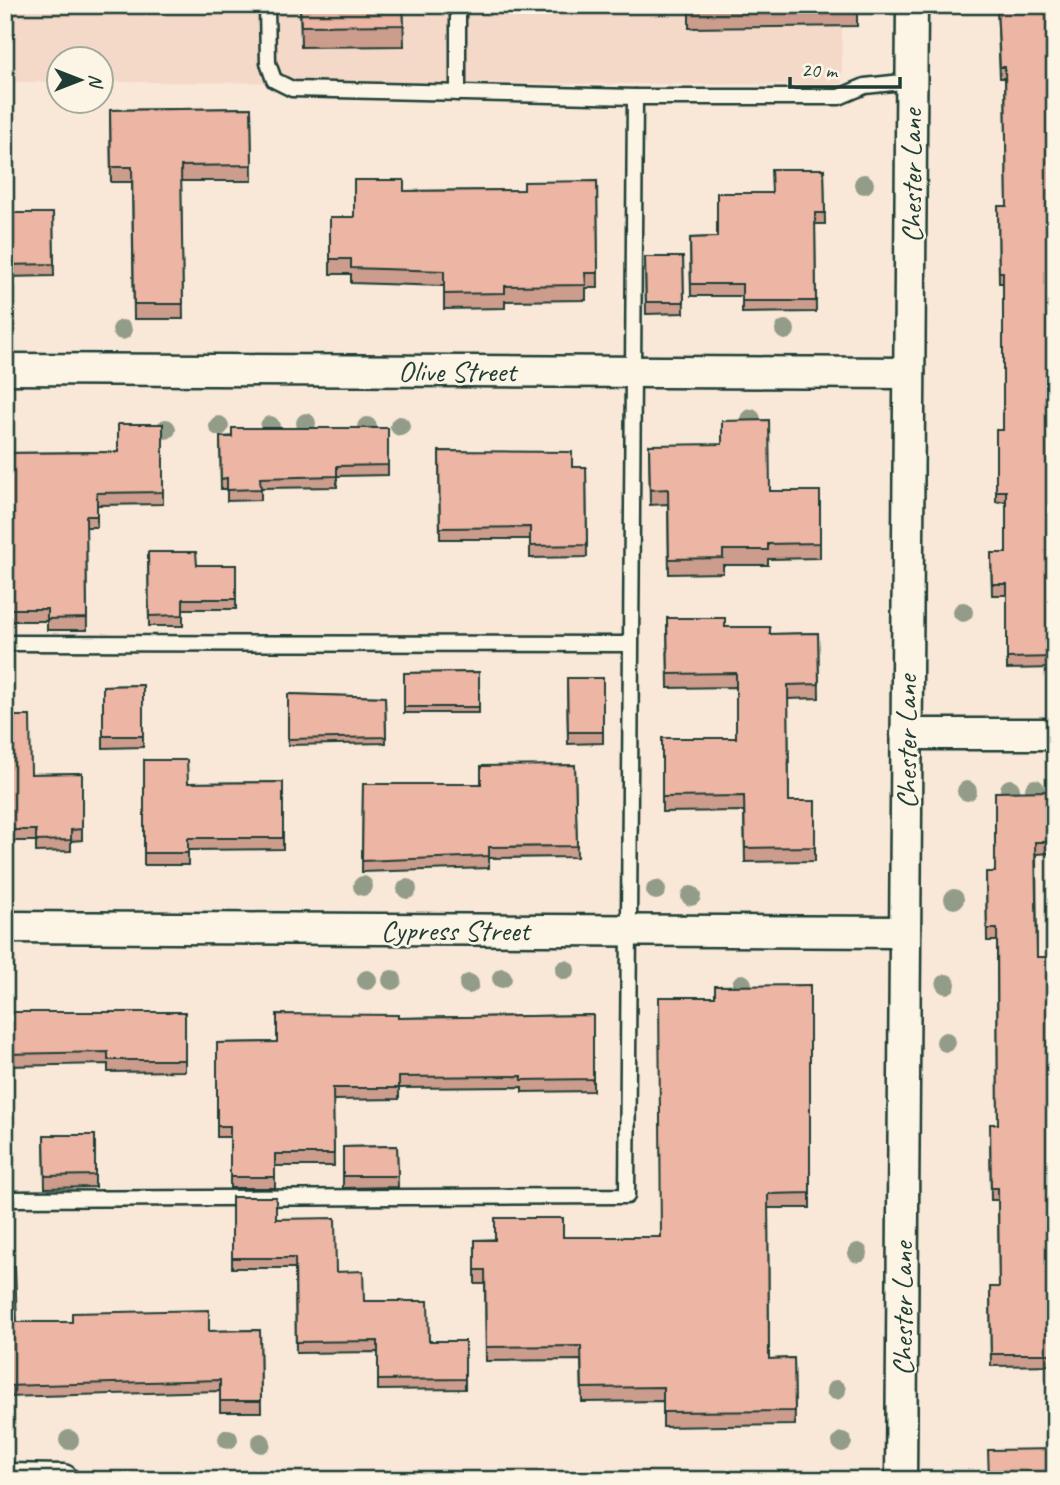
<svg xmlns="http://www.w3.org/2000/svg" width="1060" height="1485" font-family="Caveat,sans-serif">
	<rect width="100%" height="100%" fill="#f9e8d8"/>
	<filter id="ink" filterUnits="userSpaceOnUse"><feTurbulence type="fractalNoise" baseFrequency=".0143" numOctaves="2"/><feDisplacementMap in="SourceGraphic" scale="14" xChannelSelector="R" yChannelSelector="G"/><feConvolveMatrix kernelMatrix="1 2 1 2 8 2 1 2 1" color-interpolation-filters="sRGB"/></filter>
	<g filter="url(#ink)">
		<!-- built -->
		<polygon fill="#f5d9c8" points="5,5 842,5 842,85 102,82 102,60 60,60 59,82 5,82"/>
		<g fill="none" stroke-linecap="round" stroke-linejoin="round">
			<!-- lane casing -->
			<g stroke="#1f3d34" stroke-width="19">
				<g id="lane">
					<polyline points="267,5 268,63 274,80 292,89 635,97 839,97 865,86 911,81"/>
					<polyline points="458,93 458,5"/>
					<polyline points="5,643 630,644"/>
					<polyline points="5,1199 627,1196 635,97"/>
				</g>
			</g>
			<!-- street casing -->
			<g stroke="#1f3d34" stroke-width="35">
				<g id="street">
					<polyline points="5,369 909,373"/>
					<polyline points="906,734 1055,734"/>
					<polyline points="5,927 905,932"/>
					<polyline points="5,1479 63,1480"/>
					<polyline points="901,1480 912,5"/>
				</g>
			</g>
			<!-- lane -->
			<use href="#lane" stroke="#fcf5e5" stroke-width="14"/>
			<!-- street -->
			<use href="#street" stroke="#fcf5e5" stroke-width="30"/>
		</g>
		<!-- trees -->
		<g fill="#939c89">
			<circle cx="864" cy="184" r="10"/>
			<circle cx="122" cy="330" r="10"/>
			<circle cx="785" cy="330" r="10"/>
			<circle cx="751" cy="419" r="10"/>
			<circle cx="306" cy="423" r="10"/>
			<circle cx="219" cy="426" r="10"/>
			<circle cx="270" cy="426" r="10"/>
			<circle cx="400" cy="426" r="10"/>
			<circle cx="367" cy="427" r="10"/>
			<circle cx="166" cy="429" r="10"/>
			<circle cx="963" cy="612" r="10"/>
			<circle cx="1010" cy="789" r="10"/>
			<circle cx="1035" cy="789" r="10"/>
			<circle cx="967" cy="791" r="10"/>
			<circle cx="363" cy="886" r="10"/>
			<circle cx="407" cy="889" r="10"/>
			<circle cx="656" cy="890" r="10"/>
			<circle cx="691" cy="896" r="10"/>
			<circle cx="954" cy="899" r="10"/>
			<circle cx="565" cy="970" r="10"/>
			<circle cx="502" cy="978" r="10"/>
			<circle cx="367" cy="980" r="10"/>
			<circle cx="392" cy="980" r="10"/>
			<circle cx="469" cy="984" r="10"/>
			<circle cx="742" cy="984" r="10"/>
			<circle cx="946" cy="984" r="10"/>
			<circle cx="946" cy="1042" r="10"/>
			<circle cx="858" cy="1253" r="10"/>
			<circle cx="836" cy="1390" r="10"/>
			<circle cx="228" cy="1439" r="10"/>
			<circle cx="69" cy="1440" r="10"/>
			<circle cx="842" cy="1442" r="10"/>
			<circle cx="261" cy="1443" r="10"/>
		</g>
		<!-- wall -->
		<g fill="#cc9c8c" stroke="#1f3d34" stroke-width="2">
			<polygon points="300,5 403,5 404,46 301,47"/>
			<polygon points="689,5 857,5 857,26 689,28"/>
			<polygon points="997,5 1055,5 1055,161 1052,162 1052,216 1055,216 1055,668 1007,669 1007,595 992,595 991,553 1006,553 1006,501 996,502 996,430 1003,430 1003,283 999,283 998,206 1007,206 1005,78 1000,78"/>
			<polygon points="251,108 252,181 181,181 183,319 134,319 132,182 111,182 110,110"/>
			<polygon points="824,169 825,224 815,224 816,312 742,313 742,296 691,296 690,238 717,237 772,193"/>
			<polygon points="597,181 598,288 586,288 586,300 505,301 505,308 444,309 444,286 351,283 351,274 330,274 330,217 354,217 404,191 524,190"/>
			<polygon points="5,213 53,213 54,276 5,277"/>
			<polygon points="645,257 683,257 684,313 646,314"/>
			<polygon points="163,424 163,504 97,505 97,527 86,527 87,630 47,630 47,621 5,621 5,453 118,452"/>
			<polygon points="388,428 388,475 337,476 337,487 261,488 261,500 227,501 227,489 221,489 220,437"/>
			<polygon points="649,445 770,491 820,491 820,558 768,559 768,565 723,565 723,573 669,574 668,504 650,505"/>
			<polygon points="439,451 572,467 586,467 587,557 530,558 530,539 440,539"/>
			<polygon points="148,552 197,565 236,565 236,609 183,609 183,626 149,626"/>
			<polygon points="667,618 770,634 818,633 819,698 788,699 789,801 815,801 815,861 745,862 744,811 662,812 662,738 736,738 736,687 668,688"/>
			<polygon points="479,672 479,713 404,713 404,673"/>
			<polygon points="567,678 603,678 603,743 568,744"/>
			<polygon points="143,685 143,747 103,748 103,686"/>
			<polygon points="288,694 385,697 386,743 288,745"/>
			<polygon points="5,716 31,774 82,773 82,840 71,841 71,851 36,852 36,841 5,841"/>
			<polygon points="144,760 188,783 283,782 283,849 188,850 188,865 144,865"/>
			<polygon points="575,765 577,857 489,858 489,868 362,872 363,784 481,784"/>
			<polygon points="1055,791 1055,847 1053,847 1053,853 1036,854 1037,957 1055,957 1055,1365 991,1366 990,1287 999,1287 998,1200 991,1200 990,1136 998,1124 997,941 987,941 986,872 995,872"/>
			<polygon points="810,985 810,1208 768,1208 769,1359 794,1358 795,1425 663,1427 663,1401 582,1402 581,1360 486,1361 485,1284 475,1284 475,1240 563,1237 661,1237 715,997"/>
			<polygon points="5,1012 185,1012 185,1071 108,1072 108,1064 5,1066"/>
			<polygon points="593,1015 593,1091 522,1092 522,1087 399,1088 399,1099 333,1100 334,1166 275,1166 275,1188 230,1188 230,1137 217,1137 217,1043 277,1042 398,1018"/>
			<polygon points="44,1135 95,1135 95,1187 45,1188"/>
			<polygon points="397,1146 398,1187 343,1188 343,1147"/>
			<polygon points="232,1197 276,1219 336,1272 364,1301 429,1341 465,1341 465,1389 378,1390 378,1352 296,1353 295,1268 232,1268"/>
			<polygon points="5,1266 17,1322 209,1331 260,1330 261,1412 220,1412 220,1391 5,1397"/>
		</g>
		<!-- building -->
		<g fill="#edb5a3" stroke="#1f3d34" stroke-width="2">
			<polygon points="300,5 403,5 404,25 301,26"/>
			<polygon points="689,5 816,5 689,7"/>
			<polygon points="997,5 1055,5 1055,151 1052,151 1052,216 1055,216 1055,657 1007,658 1007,584 992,584 991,553 1006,553 1006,491 996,491 996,430 1003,430 1003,272 999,272 998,206 1007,206 1005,67 1000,67"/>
			<polygon points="251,108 252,165 181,166 183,304 134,304 132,167 111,167 110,110"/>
			<polygon points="771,169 824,169 825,213 815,213 816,301 742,301 742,284 691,284 690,238 717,237 717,193 772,193"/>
			<polygon points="354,180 404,180 404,191 524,190 524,182 597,181 598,273 585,273 586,285 505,286 505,293 444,294 444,271 351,268 351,259 330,259 330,217 354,217"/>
			<polygon points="5,213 53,213 54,264 5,265"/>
			<polygon points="645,257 683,257 684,302 646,302"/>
			<polygon points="769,420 770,491 820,491 820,543 768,544 768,550 723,550 723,558 669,559 668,489 650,490 649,445 722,444 722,421"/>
			<polygon points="118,424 163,424 163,492 97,493 97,516 86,516 87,618 47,619 47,609 5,609 5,453 118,452"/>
			<polygon points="232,428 388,428 388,465 337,466 337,476 260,478 261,489 227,490 227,478 221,479 220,437 232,437"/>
			<polygon points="439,451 572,452 572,467 586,467 587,545 530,546 530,527 440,528"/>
			<polygon points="148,552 196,552 197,565 236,565 236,599 183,599 183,615 149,616"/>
			<polygon points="667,618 725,618 725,627 770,627 770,634 818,633 819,684 788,685 789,801 815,801 815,847 745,848 744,796 662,797 662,738 736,738 736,673 668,674"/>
			<polygon points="479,672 479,707 404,707 404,673"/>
			<polygon points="567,678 603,678 603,732 568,732"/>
			<polygon points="143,685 143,736 103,736 103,686"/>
			<polygon points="288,694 385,697 386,737 288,739"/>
			<polygon points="5,716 30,716 31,774 82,773 82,829 71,830 71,840 36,841 36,830 5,830"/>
			<polygon points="144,760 187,760 188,783 283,782 283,838 188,838 188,853 144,853"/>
			<polygon points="575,765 577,846 489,847 489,856 362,861 363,784 481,784 481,766"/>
			<polygon points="1055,791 1055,836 1053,836 1053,842 1035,842 1037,957 1055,957 1055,1354 991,1354 990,1287 999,1287 998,1188 991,1188 990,1124 998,1124 997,929 987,929 986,872 995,872 995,792"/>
			<polygon points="810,985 810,1193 768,1194 769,1359 794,1358 795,1411 663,1412 663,1387 582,1388 581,1346 486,1347 485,1270 475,1270 475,1240 495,1240 495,1218 563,1218 563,1237 661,1237 659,997 715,997 715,986"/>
			<polygon points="5,1012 185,1012 185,1060 108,1060 108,1052 5,1054"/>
			<polygon points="277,1014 398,1015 398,1018 593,1015 593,1079 522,1080 522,1076 399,1077 399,1088 333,1088 334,1154 275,1154 275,1177 230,1177 230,1126 217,1126 217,1043 277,1042"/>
			<polygon points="44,1135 95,1135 95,1175 45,1176"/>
			<polygon points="397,1146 398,1176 343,1176 343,1147"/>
			<polygon points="232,1197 276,1197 276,1219 335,1218 336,1272 363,1271 364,1301 428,1301 429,1341 465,1341 465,1379 378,1380 378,1341 296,1342 295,1258 232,1258"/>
			<polygon points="5,1266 15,1266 17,1322 72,1322 72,1313 209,1310 209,1331 260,1330 261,1401 220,1401 220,1380 5,1386"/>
			<polygon points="1055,1449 1055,1480 989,1480 988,1450"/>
		</g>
	</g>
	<g text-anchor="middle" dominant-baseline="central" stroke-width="5" stroke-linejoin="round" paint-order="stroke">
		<!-- street labels -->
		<g font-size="30" fill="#1f3d34" stroke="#fcf5e5">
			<text transform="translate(911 176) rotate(-90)">Chester Lane</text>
			<text x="457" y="371">Olive Street</text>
			<text transform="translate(906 742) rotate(-90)">Chester Lane</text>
			<text x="455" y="930">Cypress Street</text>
			<text transform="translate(902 1309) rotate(-90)">Chester Lane</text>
		</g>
	</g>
	<!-- margin -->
	<rect width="1060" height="1485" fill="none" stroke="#fcf5e5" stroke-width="28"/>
	<rect x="14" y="14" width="1032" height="1457" fill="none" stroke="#1f3d34" stroke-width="2.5" filter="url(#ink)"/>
	<!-- north arrow -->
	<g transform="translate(80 80) rotate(90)"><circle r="33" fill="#fcf5e5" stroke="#a4ab9e" stroke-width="2"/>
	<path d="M0-5L12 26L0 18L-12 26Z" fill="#1f3d34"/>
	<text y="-10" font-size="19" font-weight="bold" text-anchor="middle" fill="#1f3d34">N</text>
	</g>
	<!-- scale -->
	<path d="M790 77v10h110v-10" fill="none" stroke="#1f3d34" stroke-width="3.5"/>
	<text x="801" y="77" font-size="21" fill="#1f3d34" stroke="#fcf5e5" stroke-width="5" paint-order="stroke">20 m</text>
</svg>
